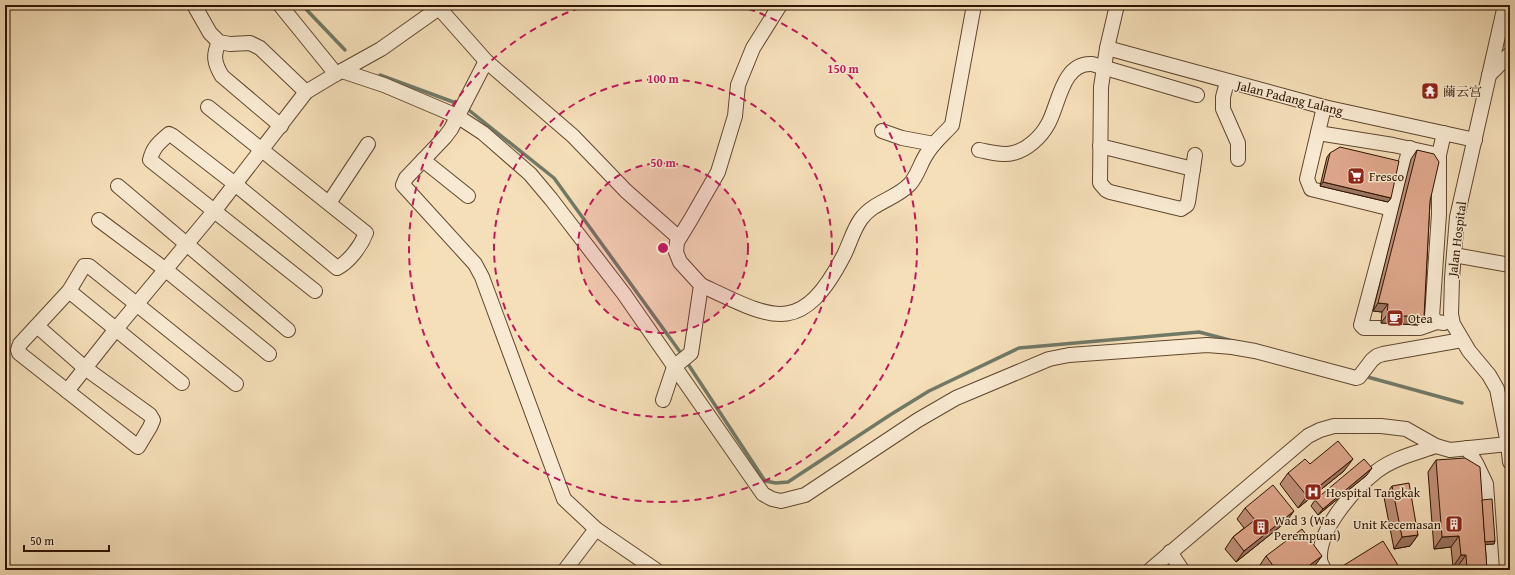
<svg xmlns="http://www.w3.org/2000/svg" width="1515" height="575" font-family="'Gentium Book Plus','Noto Serif SC',serif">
	<rect width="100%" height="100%" fill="#f5dfb9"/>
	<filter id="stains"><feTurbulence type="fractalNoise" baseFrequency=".005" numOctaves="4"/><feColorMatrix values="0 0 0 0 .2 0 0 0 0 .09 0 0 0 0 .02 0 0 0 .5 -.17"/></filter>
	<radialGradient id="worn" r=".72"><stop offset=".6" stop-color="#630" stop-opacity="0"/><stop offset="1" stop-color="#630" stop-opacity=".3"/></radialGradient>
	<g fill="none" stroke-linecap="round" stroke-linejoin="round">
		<!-- stream -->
		<g stroke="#717966" stroke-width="3.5">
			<polyline points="302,5 345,50"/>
			<polyline points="380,75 456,103"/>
			<polyline points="470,111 554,178 683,356"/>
			<polyline points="686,361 765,481 776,483 788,482 890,415 929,391 1019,348 1199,332 1233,341"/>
			<polyline points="1364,376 1462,403"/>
		</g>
		<!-- minor casing -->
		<g stroke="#60472e" stroke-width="16">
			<g id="minor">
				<polyline points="194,5 210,33 219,42 230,44 250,43 260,48 306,92"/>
				<polyline points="280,5 336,74"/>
				<polyline points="1117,5 1107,48 1101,87 1100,183 1106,190 1110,192 1181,209 1187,205 1188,202 1195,155"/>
				<polyline points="1505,5 1457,217 1452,278 1451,314 1453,324 1469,351 1489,375 1497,389 1508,444 1510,462"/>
				<polyline points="439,8 486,61 573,136 626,191 679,238"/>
				<path d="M219 42C213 55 214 63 222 76L281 126"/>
				<polyline points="1107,48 1324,107 1475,140"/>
				<polyline points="486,61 451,129 445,137 406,178 403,185 475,264 482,277 564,499 596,529 656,570"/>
				<polyline points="342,71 384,85 457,116 483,133 530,174 551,199 624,294 763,494 772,499 781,501 805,495 918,420 956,398 1049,359 1069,355 1207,345 1232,347 1255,351 1356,378 1359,377 1372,360 1377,356 1383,354 1462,340"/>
				<polyline points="1489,75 1510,54"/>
				<polyline points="1227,82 1223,97 1223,109 1238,143 1238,159"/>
				<path d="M208 107 366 233C361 246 349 262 337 268L235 184 173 136 169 134C159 143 153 147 150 160L315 291"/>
				<polyline points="1324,107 1307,179 1311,189 1392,209"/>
				<polyline points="882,131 902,138 934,144"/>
				<polyline points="1318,133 1393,145 1439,155"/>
				<polyline points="1444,133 1439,155 1439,214 1432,317 1437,322 1444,323"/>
				<polyline points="1100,146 1193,169"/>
				<polyline points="1410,148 1392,209 1361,325 1364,328 1420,328 1437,322"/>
				<path d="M979 150C990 152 1003 156 1013 153 1027 150 1041 137 1048 124 1059 105 1062 62 1092 64L1197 95"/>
				<polyline points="423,160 468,196"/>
				<polyline points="118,186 288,330"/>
				<polyline points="329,203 368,144"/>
				<polyline points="99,220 166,270 269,354"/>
				<polyline points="1454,255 1510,265"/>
				<path d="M701 285C773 319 801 338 844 255 850 243 853 230 861 219 873 202 896 199 910 184 918 175 921 161 928 152 935 141 944 134 952 125L974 5"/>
				<polyline points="69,291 182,383"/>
				<polyline points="37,326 85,368 150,415 153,420 150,427 138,447 19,353 18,350 20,344 69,291 84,266 89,266 236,384"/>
				<polyline points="67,391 116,329 215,210 306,92 336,74 381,49 439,8 438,5"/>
				<polyline points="663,400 674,367 691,353 701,285 680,262 676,252 677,242 691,219 718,172 735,116 738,85 753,48 780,5"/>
				<polyline points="1467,448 1476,463 1486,484 1492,570"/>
				<polyline points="1170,552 1182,570"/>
				<polyline points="565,570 596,529"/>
				<polyline points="1150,570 1308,436 1320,430 1334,426 1381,426 1406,429 1436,446 1450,450 1508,444"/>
				<path d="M1324 570C1323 566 1320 563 1320 559 1318 529 1355 488 1377 471 1394 458 1416 453 1436 446"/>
			</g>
		</g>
		<!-- minor -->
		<use href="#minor" stroke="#f8ead2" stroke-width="14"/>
	</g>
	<!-- wall -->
	<g fill="#c09078" stroke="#2e1400">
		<polygon points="1417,150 1430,201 1424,317 1418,325 1381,323 1382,312 1373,311 1411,159"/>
		<polygon points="1330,153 1391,198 1388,202 1320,186 1327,157"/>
		<polygon points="1436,460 1482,500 1494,544 1485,544 1487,570 1458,570 1458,566 1453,567 1451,547 1434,549 1428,472"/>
		<polygon points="1310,464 1344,471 1298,508 1280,484 1288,473"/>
		<polygon points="1367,475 1318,515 1311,506 1315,500"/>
		<polygon points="1392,486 1418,535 1410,546 1394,549 1384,497"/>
		<polygon points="1245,508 1286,522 1236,562 1225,549 1233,537 1244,528 1237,519"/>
		<polygon points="1266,556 1314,567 1310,570 1260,570 1258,568"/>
	</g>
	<!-- shaded-wall -->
	<g fill="#9c7562" stroke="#2e1400">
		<polygon points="1323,182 1391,198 1388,202 1320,186"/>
		<polygon points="1378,303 1388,304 1382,312 1373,311"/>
		<polygon points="1387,315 1424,317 1418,325 1381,323"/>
		<polygon points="1353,459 1344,471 1298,508 1307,496"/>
		<polygon points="1372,468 1367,475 1318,515 1323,509"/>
		<polygon points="1294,511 1286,522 1236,562 1244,551"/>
		<polygon points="1418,535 1410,546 1394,549 1402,537"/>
		<polygon points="1459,536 1451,547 1434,549 1442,537"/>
		<polygon points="1495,541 1494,544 1477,545 1478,542"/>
		<polygon points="1461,555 1466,555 1458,566 1453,567"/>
		<polygon points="1322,556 1314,567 1310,570 1303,570"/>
	</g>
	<!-- building -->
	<g fill="#dfa78c" stroke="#2e1400">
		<polygon points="1340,147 1399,161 1391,198 1323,182 1330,153"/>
		<polygon points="1417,150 1434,154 1439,162 1430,201 1424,317 1387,315 1388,304 1378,303"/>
		<polygon points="1338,441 1353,459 1307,496 1288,473 1305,459 1310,464"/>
		<polygon points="1465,458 1480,467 1487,570 1467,570 1466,555 1461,555 1459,536 1442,537 1436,460"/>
		<polygon points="1364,459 1372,468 1323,509 1315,500"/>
		<polygon points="1409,483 1418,535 1402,537 1392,486"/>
		<polygon points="1273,485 1294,511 1244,551 1233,537 1255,520 1245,508"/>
		<polygon points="1492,499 1495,541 1485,542 1482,500"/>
		<polygon points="1302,529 1322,556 1303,570 1270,570 1274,567 1266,556"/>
		<polygon points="1383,541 1401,570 1343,570 1341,567"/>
		<polygon points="1188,567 1191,570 1184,570"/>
	</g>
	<!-- distance rings -->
	<circle cx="663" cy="248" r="85" fill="#c2185b" fill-opacity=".12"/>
	<g fill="none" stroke="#c2185b" stroke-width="2" stroke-dasharray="7 5">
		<circle cx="663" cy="248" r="85"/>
		<circle cx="663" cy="248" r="169"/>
		<path d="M737 5A254 254 0 1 1 589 5"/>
	</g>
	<!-- icons -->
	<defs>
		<g id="temple-square" transform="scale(0.9)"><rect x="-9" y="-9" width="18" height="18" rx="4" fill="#8f2418" stroke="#f8ead2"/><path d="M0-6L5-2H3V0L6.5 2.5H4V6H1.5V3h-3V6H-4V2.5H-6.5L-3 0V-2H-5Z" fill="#fff"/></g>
		<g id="supermarket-square" transform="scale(0.9)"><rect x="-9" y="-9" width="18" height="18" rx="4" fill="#8f2418" stroke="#f8ead2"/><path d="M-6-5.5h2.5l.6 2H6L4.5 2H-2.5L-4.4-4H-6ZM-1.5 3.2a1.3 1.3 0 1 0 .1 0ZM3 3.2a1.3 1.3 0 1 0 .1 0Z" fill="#fff"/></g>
		<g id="cafe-square" transform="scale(0.9)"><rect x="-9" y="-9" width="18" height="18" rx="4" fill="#8f2418" stroke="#f8ead2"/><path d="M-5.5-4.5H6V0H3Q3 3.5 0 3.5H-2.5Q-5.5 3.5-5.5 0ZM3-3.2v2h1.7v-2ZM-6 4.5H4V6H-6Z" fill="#fff"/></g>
		<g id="hospital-square" transform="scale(0.9)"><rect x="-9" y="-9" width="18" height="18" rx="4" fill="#8f2418" stroke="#f8ead2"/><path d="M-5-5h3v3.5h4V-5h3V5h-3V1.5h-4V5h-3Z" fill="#fff"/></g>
		<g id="building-square" transform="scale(0.9)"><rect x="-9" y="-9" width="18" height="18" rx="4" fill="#8f2418" stroke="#f8ead2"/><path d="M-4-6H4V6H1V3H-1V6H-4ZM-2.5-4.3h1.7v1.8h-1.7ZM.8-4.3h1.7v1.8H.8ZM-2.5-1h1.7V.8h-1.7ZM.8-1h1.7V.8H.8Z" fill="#fff"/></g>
	</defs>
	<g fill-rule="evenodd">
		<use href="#temple-square" x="1430" y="91"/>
		<use href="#supermarket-square" x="1356" y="176"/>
		<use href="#cafe-square" x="1395" y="318"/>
		<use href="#hospital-square" x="1313" y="492"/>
		<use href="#building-square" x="1454" y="524"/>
		<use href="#building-square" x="1261" y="527"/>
	</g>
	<g text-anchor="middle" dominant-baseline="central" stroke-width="3" stroke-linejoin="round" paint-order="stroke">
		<!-- poi labels -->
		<g font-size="13" fill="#2e1400" stroke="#f8ead2" text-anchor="start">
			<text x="1443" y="91">繭云宫</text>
			<text x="1369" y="176">Fresco</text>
			<text x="1408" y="318">Otea</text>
			<text x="1326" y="492">Hospital Tangkak</text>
			<text x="1274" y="520">Wad 3 (Was<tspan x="1274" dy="15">Perempuan)</tspan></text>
			<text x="1441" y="524" text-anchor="end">Unit Kecemasan</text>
		</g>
		<!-- street labels -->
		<g font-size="13" fill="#2e1400" stroke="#f8ead2">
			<text transform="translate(1290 98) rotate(14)">Jalan Padang Lalang</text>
			<text transform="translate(1457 239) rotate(-83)">Jalan Hospital</text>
		</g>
	</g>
	<circle cx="663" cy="248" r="6" fill="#c2185b" stroke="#f8ead2" stroke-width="2"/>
	<g font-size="12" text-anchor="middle" font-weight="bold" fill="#c2185b" stroke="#f8ead2" stroke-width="3" stroke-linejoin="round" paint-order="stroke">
		<text x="843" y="73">150 m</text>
		<text x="663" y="83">100 m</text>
		<text x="663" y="167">50 m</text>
	</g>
	<!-- margin -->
	<rect width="1515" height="575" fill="none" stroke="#f5dfb9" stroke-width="20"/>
	<rect x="6" y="6" width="1503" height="563" fill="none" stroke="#2e1400" stroke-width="2"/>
	<rect x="10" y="10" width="1495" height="555" fill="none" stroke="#2e1400"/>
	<!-- scale -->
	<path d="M24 545v6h85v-6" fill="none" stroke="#2e1400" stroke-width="2"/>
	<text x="30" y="545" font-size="12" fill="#2e1400" stroke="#f8ead2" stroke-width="3" paint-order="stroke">50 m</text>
	<rect width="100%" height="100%" filter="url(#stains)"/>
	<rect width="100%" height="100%" fill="url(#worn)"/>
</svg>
